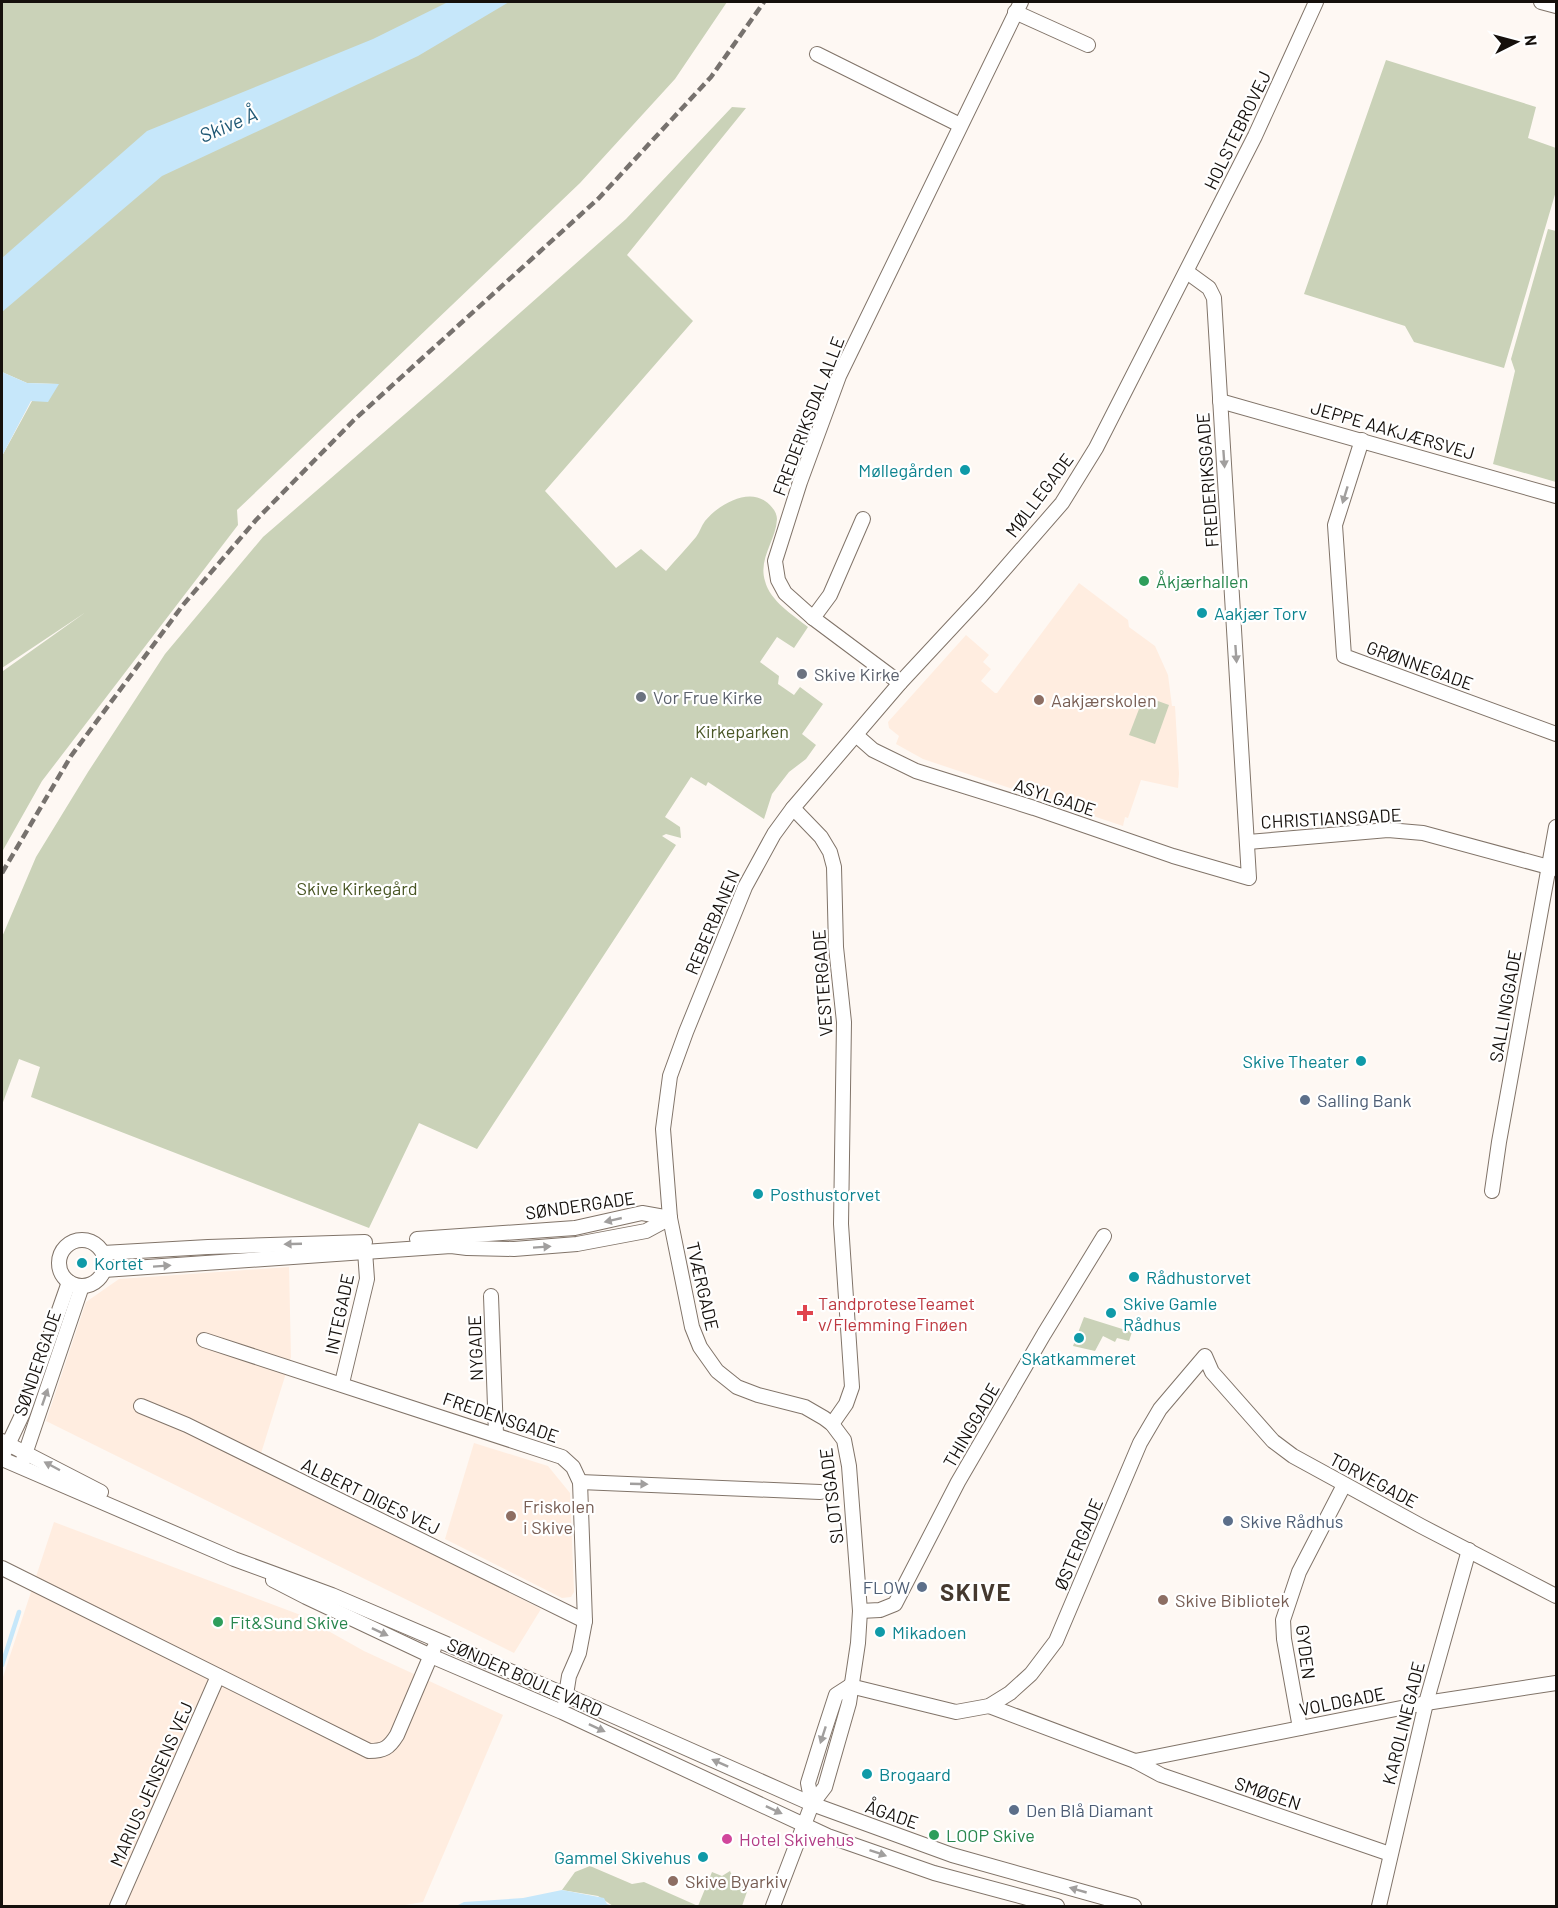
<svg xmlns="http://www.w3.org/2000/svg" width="1558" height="1908" font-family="Barlow,sans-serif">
	<rect width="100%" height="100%" fill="#fef8f3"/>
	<!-- built -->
	<g fill="#ffede0">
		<polygon points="1079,583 1128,620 1129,627 1155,646 1168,675 1172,706 1175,706 1179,774 1178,788 1141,780 1128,818 1125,817 1123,826 923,759 896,744 899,736 889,728 888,722 966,635 989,655 983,662 991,669 981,681 995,693 997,693"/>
		<polygon points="289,1267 291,1357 258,1463 541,1609 514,1653 46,1421 86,1302 119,1279"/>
		<polygon points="474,1443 548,1466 570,1493 574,1592 571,1597 562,1598 445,1539"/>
		<polygon points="54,1522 298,1614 364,1651 503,1715 423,1902 399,1906 2,1906 2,1680"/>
	</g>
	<!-- green -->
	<g fill="#cad2b8">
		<polygon points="2,2 727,2 675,79 580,183 237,510 238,525 42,781 2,852 3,671 86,612 2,668 2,456 32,401 58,384 27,383 2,372"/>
		<polygon points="1386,60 1536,107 1528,138 1556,148 1556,191 1504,368 1414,342 1405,326 1304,294"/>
		<path d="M732 107 746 108 627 255 693 321 545 491 616 568 641 549 666 571C676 559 687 548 696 537 700 532 701 526 705 521 718 505 747 488 765 501 771 505 777 512 777 519 776 541 758 558 765 581 770 601 793 615 808 627L794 648 777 637 760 662 779 676 778 684 794 695 800 687 823 704 802 734 816 745 806 759 789 772 772 794 764 819 708 782 706 786 691 777 665 817 680 827 681 838 666 834 662 836 676 845 477 1149 419 1123 369 1228 31 1097 40 1067 19 1059 2 1105V937L36 857 88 772 165 654 263 537 442 382 626 219Z"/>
		<polygon points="1548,229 1556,231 1556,482 1493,464 1515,371 1511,359"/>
		<polygon points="1144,696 1169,705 1155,744 1129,735"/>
		<polygon points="1084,1317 1132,1332 1129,1341 1117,1338 1115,1342 1103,1336 1095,1351 1073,1346"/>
		<polygon points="590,1866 632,1884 644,1882 698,1906 712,1872 722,1876 730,1871 734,1880 749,1886 742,1906 613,1906 598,1896 562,1890 575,1872"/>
	</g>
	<!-- water -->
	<g fill="#c6e7fa">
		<polygon points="448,2 509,2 418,56 162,176 2,312 2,258 147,131 373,39"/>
		<polygon points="2,372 27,383 59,384 48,402 31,401 2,456"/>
		<polygon points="562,1890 604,1898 607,1904 613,1906 456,1906 464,1902 523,1898"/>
	</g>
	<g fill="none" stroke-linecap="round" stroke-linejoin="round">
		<!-- stream -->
		<polyline stroke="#c6e7fa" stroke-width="4.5" points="2,1665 19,1612"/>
		<!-- minor casing -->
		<g stroke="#817469" stroke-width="16">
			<g id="minor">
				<polyline points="1541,2 1556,6"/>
				<polyline points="1015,12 1088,45"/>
				<polyline points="817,54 960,125"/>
				<polyline points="1220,401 1556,496"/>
				<polyline points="1362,440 1335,525 1344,656 1556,734"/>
				<polyline points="813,618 830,595 863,519"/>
				<polyline points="900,683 813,618 785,593 778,580 775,561 800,482 839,376 1021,2"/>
				<polyline points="856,735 873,750 916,771 1034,808 1173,856 1249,878 1214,298 1209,288 1187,272"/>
				<polyline points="793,808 821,837 830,852 834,867 836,947 844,1022 841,1224 852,1387 846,1404 832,1424"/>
				<polyline points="1248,842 1388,830 1423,833 1556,869"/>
				<polyline points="1492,1191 1499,1142 1556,827"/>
				<polyline points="417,1239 575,1228 642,1213 670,1218"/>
				<circle cx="82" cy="1263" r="23"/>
				<polyline points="103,1253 208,1247 365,1242"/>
				<polyline points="104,1270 451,1246 467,1248 514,1249 577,1244 646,1231 670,1218"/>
				<polyline points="491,1296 496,1434"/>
				<polyline points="204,1340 562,1457 573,1467 580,1482 585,1621 579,1653 569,1676 565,1701"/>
				<polyline points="342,1383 367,1279 365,1251"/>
				<polyline points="141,1406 187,1425 585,1621"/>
				<polyline points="2,1441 101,1492"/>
				<polyline points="5,1451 23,1413 69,1282"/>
				<polyline points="2,1459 234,1559 332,1595 566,1695 812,1804 952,1855 1134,1906"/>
				<polyline points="23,1460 82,1286"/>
				<polyline points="580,1482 820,1492"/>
				<path d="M2 1568 369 1751C384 1751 389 1748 397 1735L434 1648"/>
				<polyline points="273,1580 306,1597 431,1656 562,1712 828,1836 934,1873 1057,1906"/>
				<polyline points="860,1611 880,1610 895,1604 958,1482 1044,1334 1104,1236"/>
				<polyline points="850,1686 956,1712 989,1706 1010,1693 1031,1674 1056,1641 1140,1443 1160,1409 1205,1356 1212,1372 1273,1441 1293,1456 1421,1526 1556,1596"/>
				<polyline points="989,1706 1135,1761 1161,1775 1390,1854"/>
				<polyline points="1300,1728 1284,1639 1283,1620 1299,1572 1344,1485"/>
				<polyline points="1135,1761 1426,1703 1556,1683"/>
				<polyline points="812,1804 808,1783 821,1741 836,1695 850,1686"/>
				<polyline points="117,1906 218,1676"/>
				<polyline points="773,1906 812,1804 825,1787 849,1703 858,1643 860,1611 849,1466 844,1440 832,1424 824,1418 805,1407 758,1395 737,1387 717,1371 700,1347 692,1327 670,1218 663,1129 670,1076 686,1032 745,887 774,834 793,808 900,683 981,596 1062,503 1096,448 1255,136 1316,2"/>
				<polyline points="1379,1906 1426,1703 1469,1550"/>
			</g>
		</g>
		<!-- minor -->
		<use href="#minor" stroke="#fff" stroke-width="14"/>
		<!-- rail -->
		<polyline stroke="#77726e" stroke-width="4.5" stroke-dasharray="9 4.5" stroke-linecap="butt" points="2,873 71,756 183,605 256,520 354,420 599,198 711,77 764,2"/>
	</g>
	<!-- one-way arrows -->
	<defs><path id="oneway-solid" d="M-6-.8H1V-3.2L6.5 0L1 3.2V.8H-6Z" transform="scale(1.5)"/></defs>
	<g fill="#a19f9e">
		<use href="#oneway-solid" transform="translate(1224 459) rotate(86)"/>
		<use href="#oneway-solid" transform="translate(1345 495) rotate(107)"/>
		<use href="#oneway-solid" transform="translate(1236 654) rotate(86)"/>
		<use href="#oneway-solid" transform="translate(613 1220) rotate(167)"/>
		<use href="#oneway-solid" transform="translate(293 1244) rotate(178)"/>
		<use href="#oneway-solid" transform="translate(542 1247) rotate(-4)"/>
		<use href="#oneway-solid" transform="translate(162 1266) rotate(-4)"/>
		<use href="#oneway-solid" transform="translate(45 1397) rotate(-71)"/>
		<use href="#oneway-solid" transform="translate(52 1466) rotate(-152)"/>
		<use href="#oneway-solid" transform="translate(639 1484) rotate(2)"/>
		<use href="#oneway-solid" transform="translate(380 1632) rotate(25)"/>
		<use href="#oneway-solid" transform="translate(597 1728) rotate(25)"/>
		<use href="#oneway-solid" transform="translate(823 1735) rotate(108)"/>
		<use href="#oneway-solid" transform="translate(720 1763) rotate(-156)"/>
		<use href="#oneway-solid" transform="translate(774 1810) rotate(25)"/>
		<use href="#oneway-solid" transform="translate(878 1853) rotate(19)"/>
		<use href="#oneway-solid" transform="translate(1078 1890) rotate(-164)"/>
	</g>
	<!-- markers -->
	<g fill="#0f9aa8" stroke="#fff" stroke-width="2">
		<circle cx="965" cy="470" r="6"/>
		<circle cx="1202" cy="613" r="6"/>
		<circle cx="1361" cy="1061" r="6"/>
		<circle cx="758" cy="1194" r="6"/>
		<circle cx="82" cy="1263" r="6"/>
		<circle cx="1134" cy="1277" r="6"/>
		<circle cx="1111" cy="1313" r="6"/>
		<circle cx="1079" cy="1338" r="6"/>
		<circle cx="880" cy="1632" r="6"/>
		<circle cx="867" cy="1774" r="6"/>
		<circle cx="703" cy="1857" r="6"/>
	</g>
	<g fill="#2e9e5b" stroke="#fff" stroke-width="2">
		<circle cx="1144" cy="581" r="6"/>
		<circle cx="218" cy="1622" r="6"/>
		<circle cx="934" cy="1835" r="6"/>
	</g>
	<g fill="#6b7280" stroke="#fff" stroke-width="2">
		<circle cx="802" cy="674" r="6"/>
		<circle cx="641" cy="697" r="6"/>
	</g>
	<g fill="#8d6e63" stroke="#fff" stroke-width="2">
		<circle cx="1039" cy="700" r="6"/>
		<circle cx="511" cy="1516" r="6"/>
		<circle cx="1163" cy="1600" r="6"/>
		<circle cx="673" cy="1881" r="6"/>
	</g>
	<g fill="#5c6f8a" stroke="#fff" stroke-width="2">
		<circle cx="1305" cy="1100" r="6"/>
		<circle cx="1228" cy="1521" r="6"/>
		<circle cx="922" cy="1587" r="6"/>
		<circle cx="1014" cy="1810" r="6"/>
	</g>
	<path fill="#e0444e" stroke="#fff" stroke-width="2" d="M802 1304h6v6h6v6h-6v6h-6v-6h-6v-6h6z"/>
	<circle fill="#d1479c" stroke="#fff" stroke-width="2" cx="727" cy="1839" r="6"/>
	<g text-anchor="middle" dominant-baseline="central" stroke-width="4.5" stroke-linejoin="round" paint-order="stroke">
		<!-- street labels -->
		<g font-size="18" fill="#15100c" stroke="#fff">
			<text transform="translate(1237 130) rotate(-64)">HOLSTEBROVEJ</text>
			<text transform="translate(808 416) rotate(-69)">FREDERIKSDAL ALLE</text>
			<text transform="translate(1393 430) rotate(16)">JEPPE AAKJÆRSVEJ</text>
			<text transform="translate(1207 480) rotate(-94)">FREDERIKSGADE</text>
			<text transform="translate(1039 495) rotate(-53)">MØLLEGADE</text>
			<text transform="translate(1420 665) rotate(20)">GRØNNEGADE</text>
			<text transform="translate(1055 797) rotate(18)">ASYLGADE</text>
			<text transform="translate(1331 818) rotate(-3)">CHRISTIANSGADE</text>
			<text transform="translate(712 922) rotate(-67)">REBERBANEN</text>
			<text transform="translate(822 983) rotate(-94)">VESTERGADE</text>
			<text transform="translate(1505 1006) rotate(-80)">SALLINGGADE</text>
			<text transform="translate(580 1205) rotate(-8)">SØNDERGADE</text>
			<text transform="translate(703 1286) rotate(77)">TVÆRGADE</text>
			<text transform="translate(339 1314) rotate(-78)">INTEGADE</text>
			<text transform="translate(475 1348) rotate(-92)">NYGADE</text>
			<text transform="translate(37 1363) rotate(-71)">SØNDERGADE</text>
			<text transform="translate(501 1417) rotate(19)">FREDENSGADE</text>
			<text transform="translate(971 1425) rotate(-60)">THINGGADE</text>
			<text transform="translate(1374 1480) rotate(28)">TORVEGADE</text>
			<text transform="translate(371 1496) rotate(26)">ALBERT DIGES VEJ</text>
			<text transform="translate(831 1496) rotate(-97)">SLOTSGADE</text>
			<text transform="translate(1078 1544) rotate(-67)">ØSTERGADE</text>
			<text transform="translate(1306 1652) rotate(83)">GYDEN</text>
			<text transform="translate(525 1677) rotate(24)">SØNDER BOULEVARD</text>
			<text transform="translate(1342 1701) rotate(-11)">VOLDGADE</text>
			<text transform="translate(1403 1723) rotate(-76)">KAROLINEGADE</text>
			<text transform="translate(151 1784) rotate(-66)">MARIUS JENSENS VEJ</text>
			<text transform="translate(1268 1793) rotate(19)">SMØGEN</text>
			<text transform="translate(892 1814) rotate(19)">ÅGADE</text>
		</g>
		<!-- culture labels -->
		<g font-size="18" fill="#0d838f" stroke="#fff" text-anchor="start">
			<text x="953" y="470" text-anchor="end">Møllegården</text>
			<text x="1214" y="613">Aakjær Torv</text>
			<text x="1349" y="1061" text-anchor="end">Skive Theater</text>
			<text x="770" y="1194">Posthustorvet</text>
			<text x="94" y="1263">Kortet</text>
			<text x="1146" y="1277">Rådhustorvet</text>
			<text x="1123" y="1303">Skive Gamle<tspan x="1123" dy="21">Rådhus</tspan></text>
			<text x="1079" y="1358" text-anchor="middle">Skatkammeret</text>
			<text x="892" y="1632">Mikadoen</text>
			<text x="879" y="1774">Brogaard</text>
			<text x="691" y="1857" text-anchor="end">Gammel Skivehus</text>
		</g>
		<!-- leisure labels -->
		<g font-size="18" fill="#27864d" stroke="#fff" text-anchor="start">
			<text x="1156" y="581">Åkjærhallen</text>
			<text x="230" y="1622">Fit&amp;Sund Skive</text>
			<text x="946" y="1835">LOOP Skive</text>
		</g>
		<!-- worship labels -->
		<g font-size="18" fill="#5b616d" stroke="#fff" text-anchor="start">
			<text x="814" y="674">Skive Kirke</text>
			<text x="653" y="697">Vor Frue Kirke</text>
		</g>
		<!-- education labels -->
		<g font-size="18" fill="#785e54" stroke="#fff" text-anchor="start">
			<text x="1051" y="700">Aakjærskolen</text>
			<text x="523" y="1506">Friskolen<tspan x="523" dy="21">i Skive</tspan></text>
			<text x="1175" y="1600">Skive Bibliotek</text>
			<text x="685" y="1881">Skive Byarkiv</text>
		</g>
		<!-- park labels -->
		<g font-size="18" fill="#4a5726" stroke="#fff">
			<text x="742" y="731">Kirkeparken</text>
			<text x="357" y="888">Skive Kirkegård</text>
		</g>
		<!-- service labels -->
		<g font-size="18" fill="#4e5e75" stroke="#fff" text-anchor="start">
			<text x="1317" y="1100">Salling Bank</text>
			<text x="1240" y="1521">Skive Rådhus</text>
			<text x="910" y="1587" text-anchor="end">FLOW</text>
			<text x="1026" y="1810">Den Blå Diamant</text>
		</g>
		<!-- health labels -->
		<g font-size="18" fill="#be3a42" stroke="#fff" text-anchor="start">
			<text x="818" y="1303">TandproteseTeamet<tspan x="818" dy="21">v/Flemming Finøen</tspan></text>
		</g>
		<!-- hotel labels -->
		<g font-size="18" fill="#b23c85" stroke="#fff" text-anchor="start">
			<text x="739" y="1839">Hotel Skivehus</text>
		</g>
		<!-- water labels -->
		<g font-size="20" font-style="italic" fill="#215975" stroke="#fff">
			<text transform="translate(228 124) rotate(-23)">Skive Å</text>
		</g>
		<!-- district labels -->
		<g font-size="24" font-weight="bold" letter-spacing="1.5" fill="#45392f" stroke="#fff">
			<text x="976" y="1591">SKIVE</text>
		</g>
	</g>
	<!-- border -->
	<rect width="1558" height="1908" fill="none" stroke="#15100c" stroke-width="6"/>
	<!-- north arrow -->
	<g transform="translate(1516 42) rotate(84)" stroke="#ffffff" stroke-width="4.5" paint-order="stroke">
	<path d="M0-4.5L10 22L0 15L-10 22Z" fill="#15100c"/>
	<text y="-9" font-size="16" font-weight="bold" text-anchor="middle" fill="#15100c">N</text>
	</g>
</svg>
